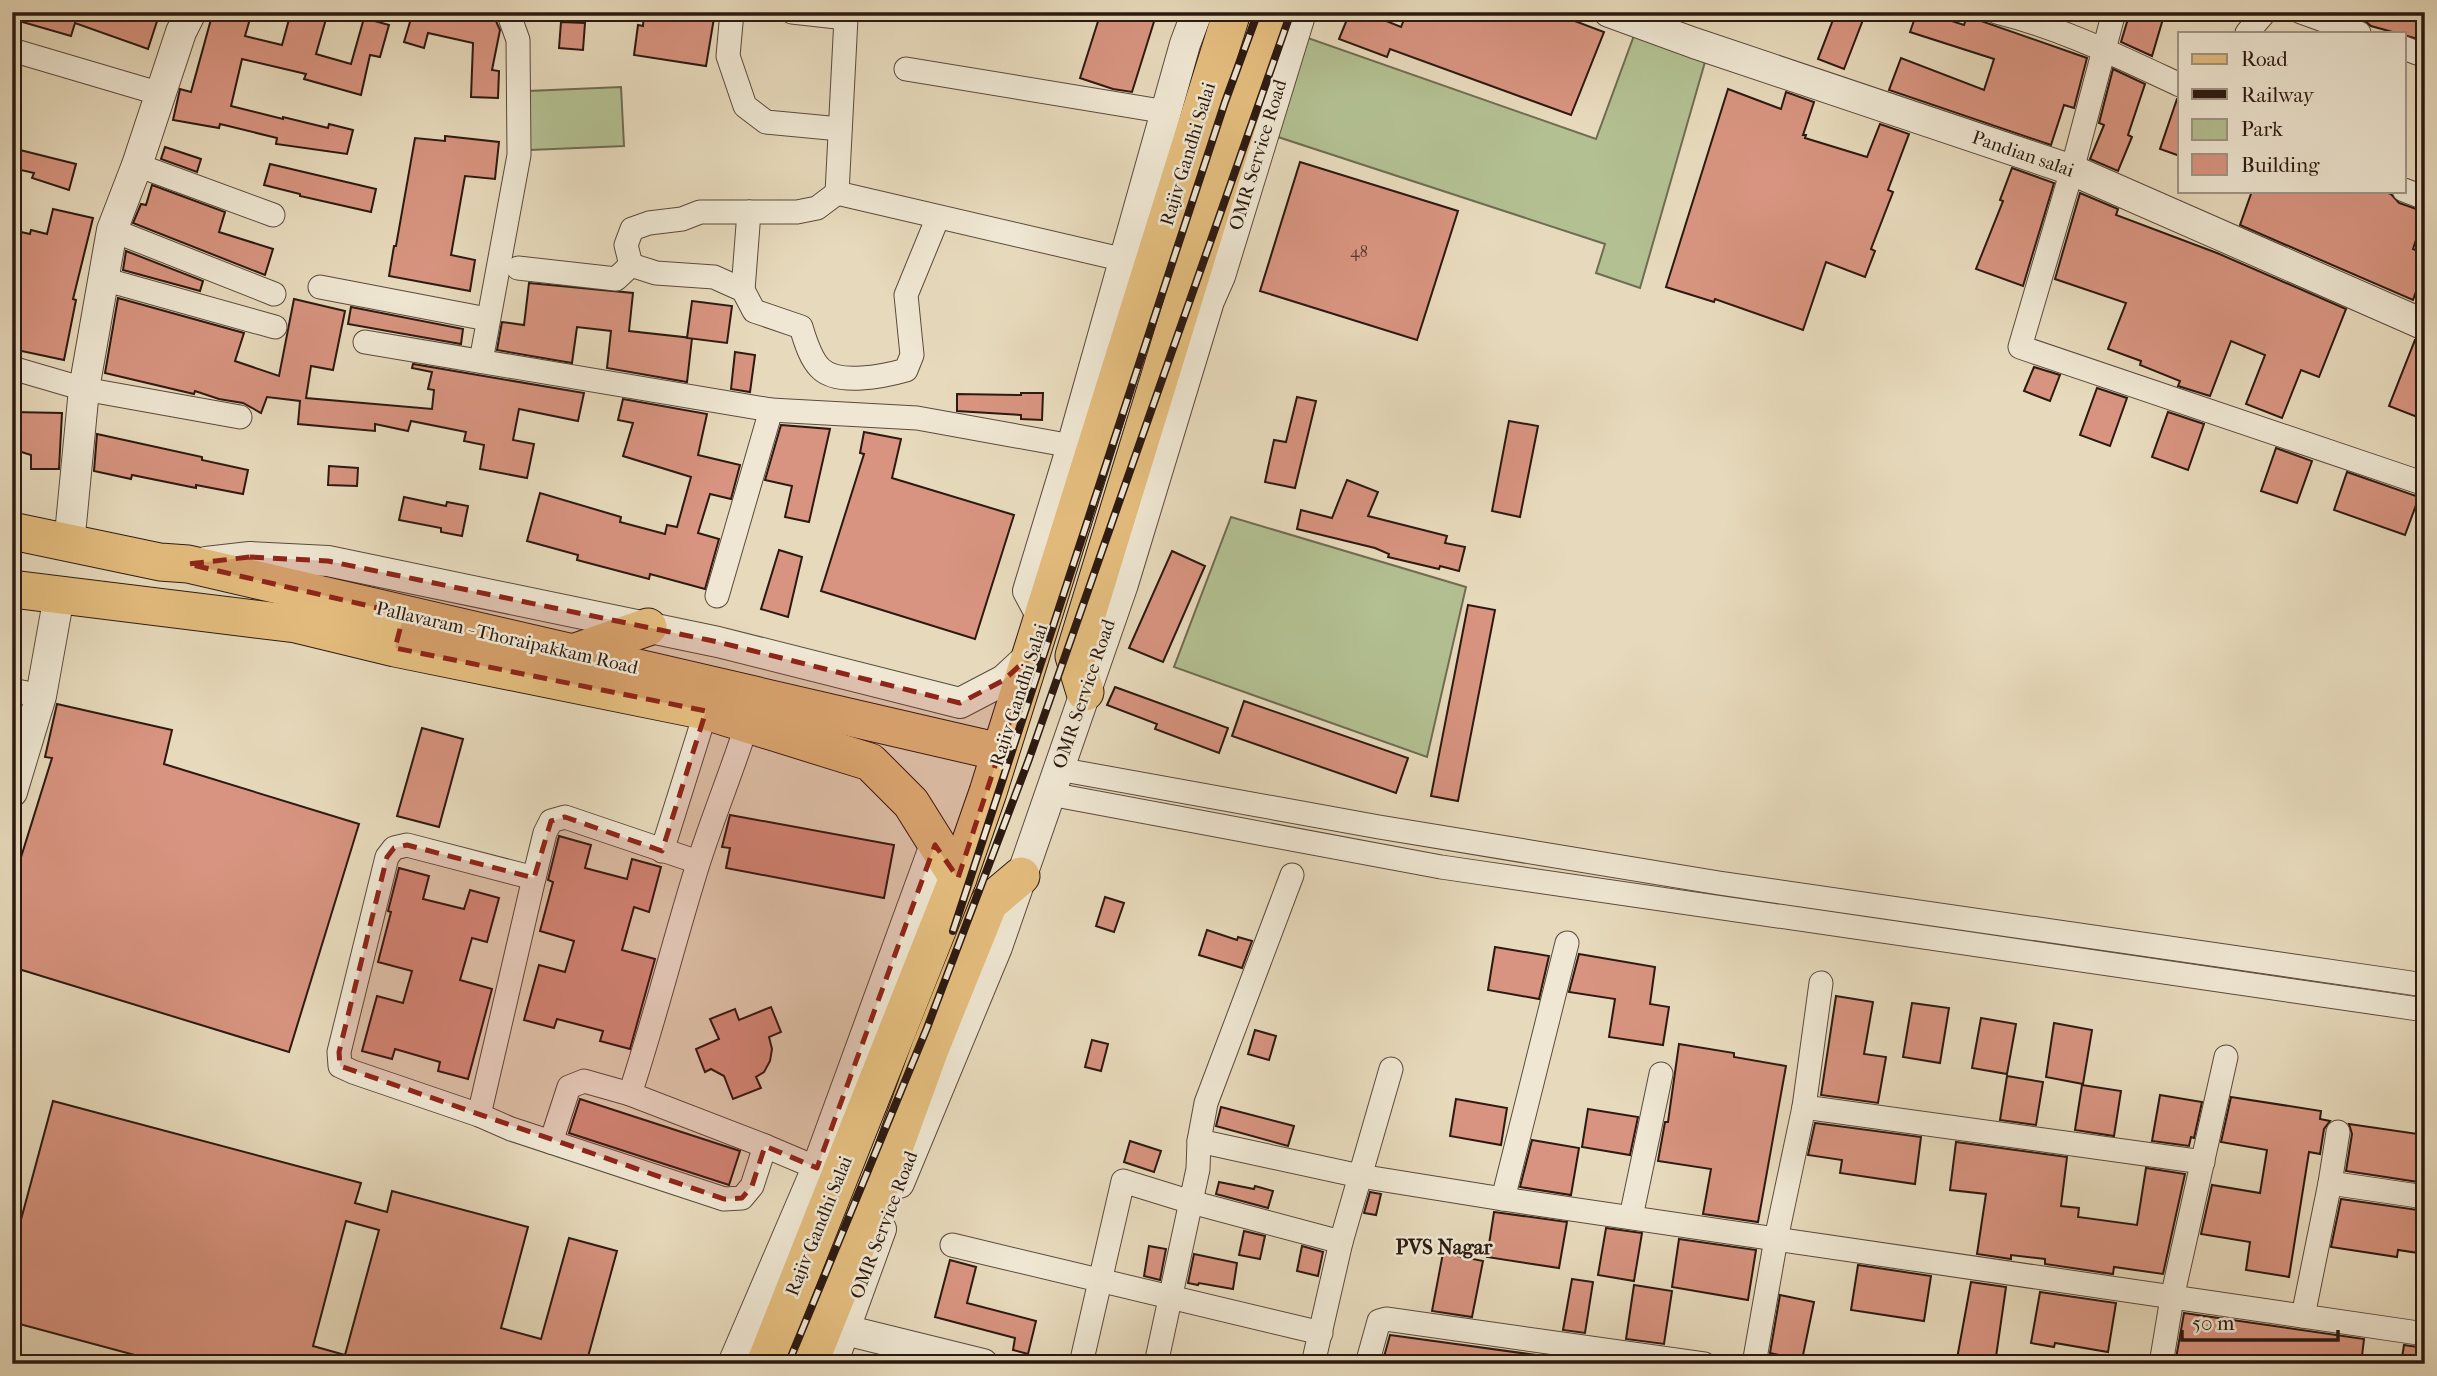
<svg xmlns="http://www.w3.org/2000/svg" width="2437" height="1376" font-family="'IM FELL French Canon',serif">
	<rect width="100%" height="100%" fill="#e7dabc"/>
	<filter id="stains"><feTurbulence type="fractalNoise" baseFrequency=".00286" numOctaves="4"/><feColorMatrix values="0 0 0 0 .2 0 0 0 0 .09 0 0 0 0 .02 0 0 0 .5 -.17"/></filter>
	<radialGradient id="worn" r=".72"><stop offset=".6" stop-color="#630" stop-opacity="0"/><stop offset="1" stop-color="#630" stop-opacity=".3"/></radialGradient>
	<!-- green -->
	<g fill="#b3c092" stroke="#706c52" stroke-width="2">
		<polygon points="1636,30 1707,55 1640,288 1596,273 1605,244 1278,137 1308,38 1596,139"/>
		<polygon points="621,87 624,146 530,150 528,91"/>
		<polygon points="1231,517 1466,587 1427,757 1174,667"/>
	</g>
	<!-- building -->
	<g fill="#d89480" stroke="#2c1911" stroke-width="2" fill-rule="evenodd">
		<polygon points="12,12 96,12 121,21 125,12 160,12 148,49 75,23 71,36 12,19"/>
		<polygon points="213,12 252,12 245,36 282,45 291,12 328,12 316,54 351,64 364,18 389,25 380,57 370,55 361,95 304,79 306,74 242,59 231,106 283,119 283,117 328,128 329,124 353,130 347,154 276,144 277,138 220,124 219,128 173,120 180,89 191,92"/>
		<polygon points="413,12 485,12 484,18 496,21 500,30 492,70 499,71 498,98 471,97 473,43 428,33 424,48 404,42"/>
		<polygon points="644,12 715,12 706,66 634,55 638,25 643,26"/>
		<polygon points="1101,12 1157,12 1132,92 1113,89 1080,78"/>
		<polygon points="1350,12 1364,12 1401,27 1407,12 1551,12 1604,32 1571,115 1390,49 1387,57 1339,39"/>
		<polygon points="1836,12 1866,12 1844,69 1818,59"/>
		<polygon points="1917,12 1924,12 1964,25 1967,16 2087,58 2074,108 2064,105 2051,145 1889,90 1901,58 1984,90 1994,59 1910,32"/>
		<polygon points="2130,12 2165,12 2152,56 2121,42"/>
		<polygon points="2343,12 2425,12 2425,41 2371,26 2364,20"/>
		<polygon points="561,22 585,23 583,50 559,48"/>
		<polygon points="2113,69 2145,84 2128,135 2132,137 2118,171 2090,159 2104,125 2099,123"/>
		<polygon points="1728,89 1781,109 1786,92 1814,102 1803,135 1806,135 1805,138 1867,157 1880,124 1909,134 1888,190 1893,192 1871,249 1875,251 1865,277 1826,262 1803,330 1715,299 1714,302 1666,287"/>
		<polygon points="2177,99 2180,99 2180,156 2160,149"/>
		<polygon points="445,136 499,142 495,179 465,176 451,255 475,260 470,291 389,276 394,246 396,246 415,138 445,141"/>
		<polygon points="165,147 201,159 197,172 161,159"/>
		<polygon points="12,148 76,164 69,190 32,178 34,173 12,168"/>
		<polygon points="1300,162 1458,211 1417,340 1260,291"/>
		<polygon points="270,164 376,189 371,212 300,196 300,194 264,185"/>
		<polygon points="2012,168 2054,183 2023,286 1976,269 2003,201 2000,200"/>
		<polygon points="152,185 225,212 219,232 273,249 265,275 133,223 141,204 146,205"/>
		<polygon points="2252,191 2383,191 2391,194 2399,203 2425,212 2413,249 2425,253 2425,266 2413,300 2240,225"/>
		<polygon points="2080,193 2118,209 2116,215 2217,253 2346,309 2319,377 2301,370 2282,418 2246,404 2265,355 2231,341 2210,396 2178,386 2180,381 2140,365 2141,361 2108,349 2126,303 2055,279"/>
		<polygon points="53,209 93,218 73,299 76,300 64,360 12,349 12,230 30,234 31,230 47,234"/>
		<polygon points="126,251 203,281 200,291 123,270"/>
		<polygon points="529,283 633,293 629,331 692,338 687,382 607,368 611,331 577,327 572,363 497,350 502,322 524,325"/>
		<polygon points="118,298 244,333 235,361 279,376 294,299 345,311 333,370 311,366 306,398 432,409 434,390 428,389 432,372 412,368 413,364 584,393 578,421 519,409 513,440 534,444 527,478 480,469 484,445 464,441 466,432 411,421 408,431 375,424 375,431 298,424 300,401 267,397 261,413 243,403 219,399 195,391 194,394 105,373"/>
		<polygon points="692,301 732,306 727,343 687,338"/>
		<polygon points="351,307 463,329 461,344 348,324"/>
		<polygon points="2415,340 2425,342 2425,420 2389,406"/>
		<polygon points="735,352 755,355 750,392 731,389"/>
		<polygon points="2034,367 2060,375 2050,401 2024,391"/>
		<polygon points="2097,388 2127,398 2110,446 2080,435"/>
		<polygon points="1021,393 1043,393 1042,420 1021,419 1021,415 957,411 957,394 1021,395"/>
		<polygon points="1297,397 1316,401 1295,488 1265,482 1274,440 1286,442"/>
		<polygon points="623,399 707,414 698,455 740,465 731,499 710,494 698,533 719,539 705,589 650,574 649,579 577,560 578,555 527,541 540,493 621,517 620,522 665,534 667,525 677,527 691,477 623,456 633,423 618,420"/>
		<polygon points="12,412 62,413 59,469 31,469 31,455 12,449"/>
		<polygon points="2168,412 2204,424 2188,470 2152,457"/>
		<polygon points="1509,421 1538,426 1520,517 1492,511"/>
		<polygon points="781,425 830,429 809,522 785,517 792,486 765,480"/>
		<polygon points="864,432 901,439 892,478 1014,515 975,639 821,591 864,454 860,453"/>
		<polygon points="97,434 202,457 202,460 248,470 243,494 196,485 196,488 132,475 131,479 94,471"/>
		<polygon points="2276,448 2312,461 2297,503 2261,491"/>
		<polygon points="329,466 358,468 357,486 328,485"/>
		<polygon points="2347,472 2419,497 2405,535 2334,510"/>
		<polygon points="1347,480 1378,492 1368,516 1447,536 1445,543 1465,547 1459,571 1440,566 1439,569 1388,557 1389,554 1375,548 1297,529 1301,510 1332,518"/>
		<polygon points="404,497 446,506 447,502 468,506 462,536 441,532 441,528 399,520"/>
		<polygon points="779,550 802,557 788,617 761,609"/>
		<polygon points="1172,551 1205,566 1163,662 1129,648"/>
		<polygon points="1468,605 1495,610 1458,801 1431,796"/>
		<polygon points="1115,687 1228,728 1219,753 1155,729 1157,724 1107,705"/>
		<polygon points="1244,701 1408,758 1396,793 1232,736"/>
		<polygon points="57,704 172,730 164,764 359,824 289,1052 12,967 12,886 52,758 45,757"/>
		<polygon points="422,728 463,739 439,827 397,816"/>
		<polygon points="730,815 894,845 884,898 726,868 730,848 722,847"/>
		<polygon points="559,836 591,845 585,868 627,879 632,859 661,867 649,912 634,907 622,950 655,959 630,1049 600,1041 603,1031 557,1019 554,1028 524,1020 539,965 565,972 574,941 540,931 553,882 548,880"/>
		<polygon points="399,868 429,876 423,899 464,909 470,890 499,898 487,942 472,938 460,980 492,989 468,1079 438,1071 440,1062 395,1049 392,1059 362,1051 377,996 403,1003 412,971 378,962 391,912 388,911"/>
		<polygon points="1105,897 1124,903 1114,932 1096,926"/>
		<polygon points="1207,930 1237,940 1238,937 1252,941 1242,968 1199,955"/>
		<polygon points="1495,947 1549,956 1539,999 1488,990"/>
		<polygon points="1579,954 1655,967 1650,1004 1669,1007 1663,1045 1609,1037 1615,999 1569,992"/>
		<polygon points="1836,996 1873,1002 1864,1054 1886,1057 1878,1103 1821,1095"/>
		<polygon points="1912,1003 1949,1008 1940,1063 1903,1057"/>
		<polygon points="771,1007 781,1032 769,1037 772,1049 770,1061 764,1072 756,1077 761,1088 733,1099 724,1076 711,1069 705,1072 696,1049 719,1039 710,1019 735,1009 739,1020"/>
		<polygon points="1981,1018 2016,1024 2007,1074 1972,1068"/>
		<polygon points="2054,1023 2092,1030 2083,1084 2046,1077"/>
		<polygon points="1255,1030 1276,1036 1269,1060 1248,1054"/>
		<polygon points="1092,1040 1108,1044 1101,1071 1085,1067"/>
		<polygon points="1679,1044 1734,1053 1734,1057 1786,1066 1758,1222 1703,1214 1711,1169 1658,1161 1665,1122 1668,1122"/>
		<polygon points="2007,1076 2043,1082 2036,1125 2000,1120"/>
		<polygon points="2082,1085 2121,1091 2114,1136 2075,1130"/>
		<polygon points="2160,1095 2202,1102 2194,1138 2191,1137 2189,1146 2152,1141"/>
		<polygon points="2231,1097 2321,1111 2320,1119 2330,1121 2324,1129 2320,1154 2309,1152 2289,1277 2246,1270 2250,1242 2201,1234 2212,1185 2260,1193 2267,1150 2221,1142"/>
		<polygon points="580,1099 740,1151 729,1185 569,1133"/>
		<polygon points="1456,1099 1507,1108 1501,1145 1450,1136"/>
		<path d="M53 1101 361 1183 355 1203 387 1212 392 1191 528 1227 501 1328 541 1339 569 1238 617 1251 586 1364H168L12 1322V1253ZM346 1221 379 1230 345 1355 313 1346Z"/>
		<polygon points="1221,1107 1294,1126 1288,1146 1216,1126"/>
		<polygon points="1588,1109 1638,1117 1630,1155 1582,1147"/>
		<polygon points="1815,1123 1921,1137 1915,1184 1840,1173 1842,1160 1808,1155"/>
		<polygon points="2349,1124 2425,1135 2425,1183 2346,1171 2352,1134"/>
		<polygon points="1532,1140 1579,1148 1571,1195 1520,1187"/>
		<polygon points="1130,1141 1161,1151 1154,1172 1124,1162"/>
		<polygon points="1956,1142 2067,1157 2061,1206 2079,1208 2078,1217 2137,1225 2146,1168 2185,1174 2163,1274 2114,1267 2113,1274 2045,1264 2045,1259 2011,1255 2011,1259 1977,1254 1986,1194 1950,1190"/>
		<polygon points="1219,1182 1254,1189 1255,1186 1273,1191 1268,1208 1216,1194"/>
		<polygon points="1370,1192 1381,1194 1376,1215 1364,1213"/>
		<polygon points="2341,1199 2425,1211 2425,1254 2398,1250 2397,1257 2331,1247"/>
		<polygon points="1494,1212 1567,1222 1559,1268 1487,1257"/>
		<polygon points="1606,1228 1642,1233 1634,1281 1598,1275"/>
		<polygon points="1244,1231 1265,1236 1260,1259 1239,1255"/>
		<polygon points="1679,1239 1756,1250 1748,1300 1672,1287"/>
		<polygon points="1149,1246 1166,1249 1160,1280 1144,1276"/>
		<polygon points="1302,1246 1323,1252 1318,1276 1297,1271"/>
		<polygon points="1443,1253 1483,1261 1472,1317 1432,1311"/>
		<polygon points="1194,1254 1237,1263 1233,1289 1199,1283 1198,1285 1188,1283"/>
		<polygon points="950,1260 976,1267 967,1303 1036,1321 1028,1354 1013,1350 1015,1338 935,1317"/>
		<polygon points="1858,1265 1931,1276 1924,1321 1851,1310"/>
		<polygon points="1572,1279 1593,1282 1585,1333 1563,1330"/>
		<polygon points="1971,1282 2006,1287 1995,1364 1956,1364"/>
		<polygon points="1634,1285 1672,1291 1664,1344 1626,1339"/>
		<polygon points="2040,1292 2116,1303 2108,1352 2055,1343 2054,1347 2031,1343"/>
		<polygon points="1780,1295 1814,1302 1802,1360 1770,1353"/>
		<polygon points="2184,1313 2364,1339 2361,1364 2175,1364"/>
		<polygon points="1390,1335 1558,1358 1558,1364 1382,1364"/>
		<polygon points="2404,1345 2425,1348 2425,1364 2401,1364"/>
		<polygon points="1559,1358 1580,1361 1580,1364 1558,1364"/>
	</g>
	<g fill="none" stroke-linecap="round" stroke-linejoin="round">
		<!-- minor casing -->
		<g stroke="#5b493c" stroke-width="25">
			<g id="minor">
				<polyline points="732,12 728,56 745,106 766,122 840,129"/>
				<polyline points="792,12 846,18"/>
				<polyline points="849,12 846,18 837,193 1125,260"/>
				<path d="M1997 12C2061 28 2120 57 2180 85"/>
				<polyline points="2114,12 2072,170 2020,347 2425,484"/>
				<polyline points="2301,12 2359,33"/>
				<polyline points="2247,33 2265,12"/>
				<polyline points="2404,48 2425,56"/>
				<polyline points="12,50 161,94"/>
				<polyline points="906,69 1167,112"/>
				<polyline points="137,165 273,215"/>
				<polyline points="2404,190 2425,198"/>
				<path d="M837 193 817 208 797 212H700L682 219 649 223 632 229 626 245 631 265 656 273 714 277 743 290 754 311 801 327C805 340 810 358 820 368 837 386 885 376 906 370L912 355 906 295 938 217"/>
				<polyline points="112,230 274,294"/>
				<polyline points="518,268 616,279 631,265"/>
				<polyline points="103,279 275,327"/>
				<polyline points="320,287 487,319"/>
				<polyline points="743,290 749,212"/>
				<polyline points="365,342 771,410 917,418 1072,446"/>
				<polyline points="481,361 519,155 518,40 508,12"/>
				<polyline points="12,368 84,389 240,417"/>
				<polyline points="717,596 771,410"/>
				<polyline points="12,690 41,696"/>
				<path d="M747 724C732 771 713 817 698 864 674 941 655 1018 630 1094L765 1146"/>
				<polyline points="1058,769 1379,827 1719,883 2425,985"/>
				<polyline points="1050,794 1441,867 2425,1010"/>
				<polyline points="662,851 706,711"/>
				<polyline points="698,862 565,817 551,821 545,833 534,878 407,845 394,848 387,857 339,1052 340,1066 353,1072 479,1115 511,1129 724,1199 742,1198 752,1186 765,1146 817,1168"/>
				<polyline points="1804,1107 2203,1162"/>
				<polyline points="479,1115 534,878"/>
				<polyline points="1199,1141 1360,1176 1503,1199 2425,1334"/>
				<polyline points="551,1142 569,1087 584,1081 630,1094"/>
				<polyline points="2330,1183 2338,1132"/>
				<polyline points="1503,1199 1567,943"/>
				<polyline points="1631,1217 1661,1074"/>
				<polyline points="952,1245 1321,1333"/>
				<polyline points="2303,1316 2330,1183 2425,1197"/>
				<polyline points="1081,1364 1123,1181 1191,1202 1341,1242"/>
				<polyline points="1156,1364 1198,1169 1199,1141 1206,1103 1292,875"/>
				<polyline points="1313,1364 1341,1242 1391,1069"/>
				<polyline points="1367,1364 1379,1321 1386,1319 1704,1364"/>
				<polyline points="1754,1364 1776,1239 1804,1107 1821,983"/>
				<polyline points="2161,1364 2172,1298 2226,1057"/>
			</g>
		</g>
		<!-- tertiary casing -->
		<g stroke="#5b493c" stroke-width="32">
			<g id="tertiary">
				<polyline points="1609,12 1694,43 2072,170 2425,325"/>
				<polyline points="69,545 84,389 112,230 137,165 181,32 191,12"/>
				<polyline points="206,562 250,557 328,561 718,642 960,703 1004,680 1032,654"/>
				<polyline points="1043,619 1028,591 1072,446 1185,44 1197,12"/>
				<polyline points="12,792 41,696 59,596"/>
				<polyline points="899,1183 997,947 1123,584 1209,301 1220,276 1301,12"/>
				<polyline points="828,1322 845,1330 983,1364"/>
				<polyline points="733,1364 817,1168 935,845"/>
				<polyline points="832,1364 881,1229"/>
			</g>
		</g>
		<!-- primary casing -->
		<g stroke="#2c1911" stroke-width="39">
			<g id="primary">
				<polyline points="12,531 160,562 188,564 1000,752"/>
				<polyline points="12,589 296,624 395,648 706,711 870,762 911,803 958,878"/>
				<polyline points="573,653 648,627"/>
				<polyline points="1085,692 1074,656 1246,96 1274,12"/>
				<polyline points="765,1364 958,878 988,792 1232,12"/>
				<polyline points="809,1364 881,1184 930,1049 989,903 1021,876"/>
			</g>
		</g>
		<!-- minor -->
		<use href="#minor" stroke="#efe7d3" stroke-width="23"/>
		<!-- tertiary -->
		<use href="#tertiary" stroke="#efe7d3" stroke-width="30"/>
		<!-- primary -->
		<use href="#primary" stroke="#e4bd7e" stroke-width="37"/>
		<!-- rail casing -->
		<g stroke="#2c1911" stroke-width="8">
			<g id="rail">
				<polyline points="953,931 1225,102 1258,12"/>
				<polyline points="788,1364 927,1028 1029,759 1291,12"/>
			</g>
		</g>
		<!-- rail -->
		<use href="#rail" stroke="#efe7d3" stroke-width="5" stroke-dasharray="16" stroke-linecap="butt"/>
	</g>
	<!-- marked area -->
	<path fill="#8f2418" fill-opacity="0.2" stroke="#8f2418" stroke-width="5" stroke-dasharray="14 9" stroke-linejoin="round" d="M250 557 328 561 718 642 960 703 1004 680 1032 654 958 878 935 845 817 1168 765 1146 752 1186 742 1198 724 1199 340 1066 339 1052 387 857 394 848 407 845 534 878 551 821 565 817 662 851 706 711 395 648 404 614 188 564Z"/>
	<g text-anchor="middle" dominant-baseline="central" stroke-width="5" stroke-linejoin="round" paint-order="stroke">
		<!-- number labels -->
		<g font-size="16" fill="#57382d">
			<text x="1359" y="251">48</text>
		</g>
		<!-- street labels -->
		<g font-size="19" fill="#2c1911" stroke="#efe7d3">
			<text transform="translate(1188 154) rotate(-73)">Rajiv Gandhi Salai</text>
			<text transform="translate(2023 154) rotate(19)">Pandian salai</text>
			<text transform="translate(1258 155) rotate(-73)">OMR Service Road</text>
			<text transform="translate(507 638) rotate(13)">Pallavaram - Thoraipakkam Road</text>
			<text transform="translate(1084 694) rotate(-71)">OMR Service Road</text>
			<text transform="translate(1019 695) rotate(-72)">Rajiv Gandhi Salai</text>
			<text transform="translate(884 1225) rotate(-69)">OMR Service Road</text>
			<text transform="translate(819 1226) rotate(-68)">Rajiv Gandhi Salai</text>
		</g>
		<!-- neighbourhood labels -->
		<g font-size="21" font-weight="bold" fill="#2c1911" stroke="#efe7d3">
			<text x="1444" y="1247">PVS Nagar</text>
		</g>
	</g>
	<!-- margin -->
	<rect width="2437" height="1376" fill="none" stroke="#e7dabc" stroke-width="42"/>
	<rect x="14" y="14" width="2409" height="1348" fill="none" stroke="#2c1911" stroke-width="3.5"/>
	<rect x="21" y="21" width="2395" height="1334" fill="none" stroke="#2c1911" stroke-width="2"/>
	<!-- legend -->
	<rect x="2178" y="32" width="228" height="161" fill="#efe7d3" stroke="#a19585" stroke-width="2"/>
	<rect x="2192" y="54" width="35" height="10" fill="#e4bd7e" stroke="#a19585" stroke-width="2"/>
	<text x="2241" y="66" font-size="21" fill="#2c1911">Road</text>
	<rect x="2192" y="89" width="35" height="10" fill="#2c1911" stroke="#a19585" stroke-width="2"/>
	<text x="2241" y="102" font-size="21" fill="#2c1911">Railway</text>
	<rect x="2192" y="119" width="35" height="21" fill="#b3c092" stroke="#a19585" stroke-width="2"/>
	<text x="2241" y="136" font-size="21" fill="#2c1911">Park</text>
	<rect x="2192" y="154" width="35" height="21" fill="#d89480" stroke="#a19585" stroke-width="2"/>
	<text x="2241" y="172" font-size="21" fill="#2c1911">Building</text>
	<!-- scale -->
	<path d="M2182 1330v10h156v-10" fill="none" stroke="#2c1911" stroke-width="3.5"/>
	<text x="2192" y="1330" font-size="21" fill="#2c1911" stroke="#efe7d3" stroke-width="5" paint-order="stroke">50 m</text>
	<rect width="100%" height="100%" filter="url(#stains)"/>
	<rect width="100%" height="100%" fill="url(#worn)"/>
</svg>
